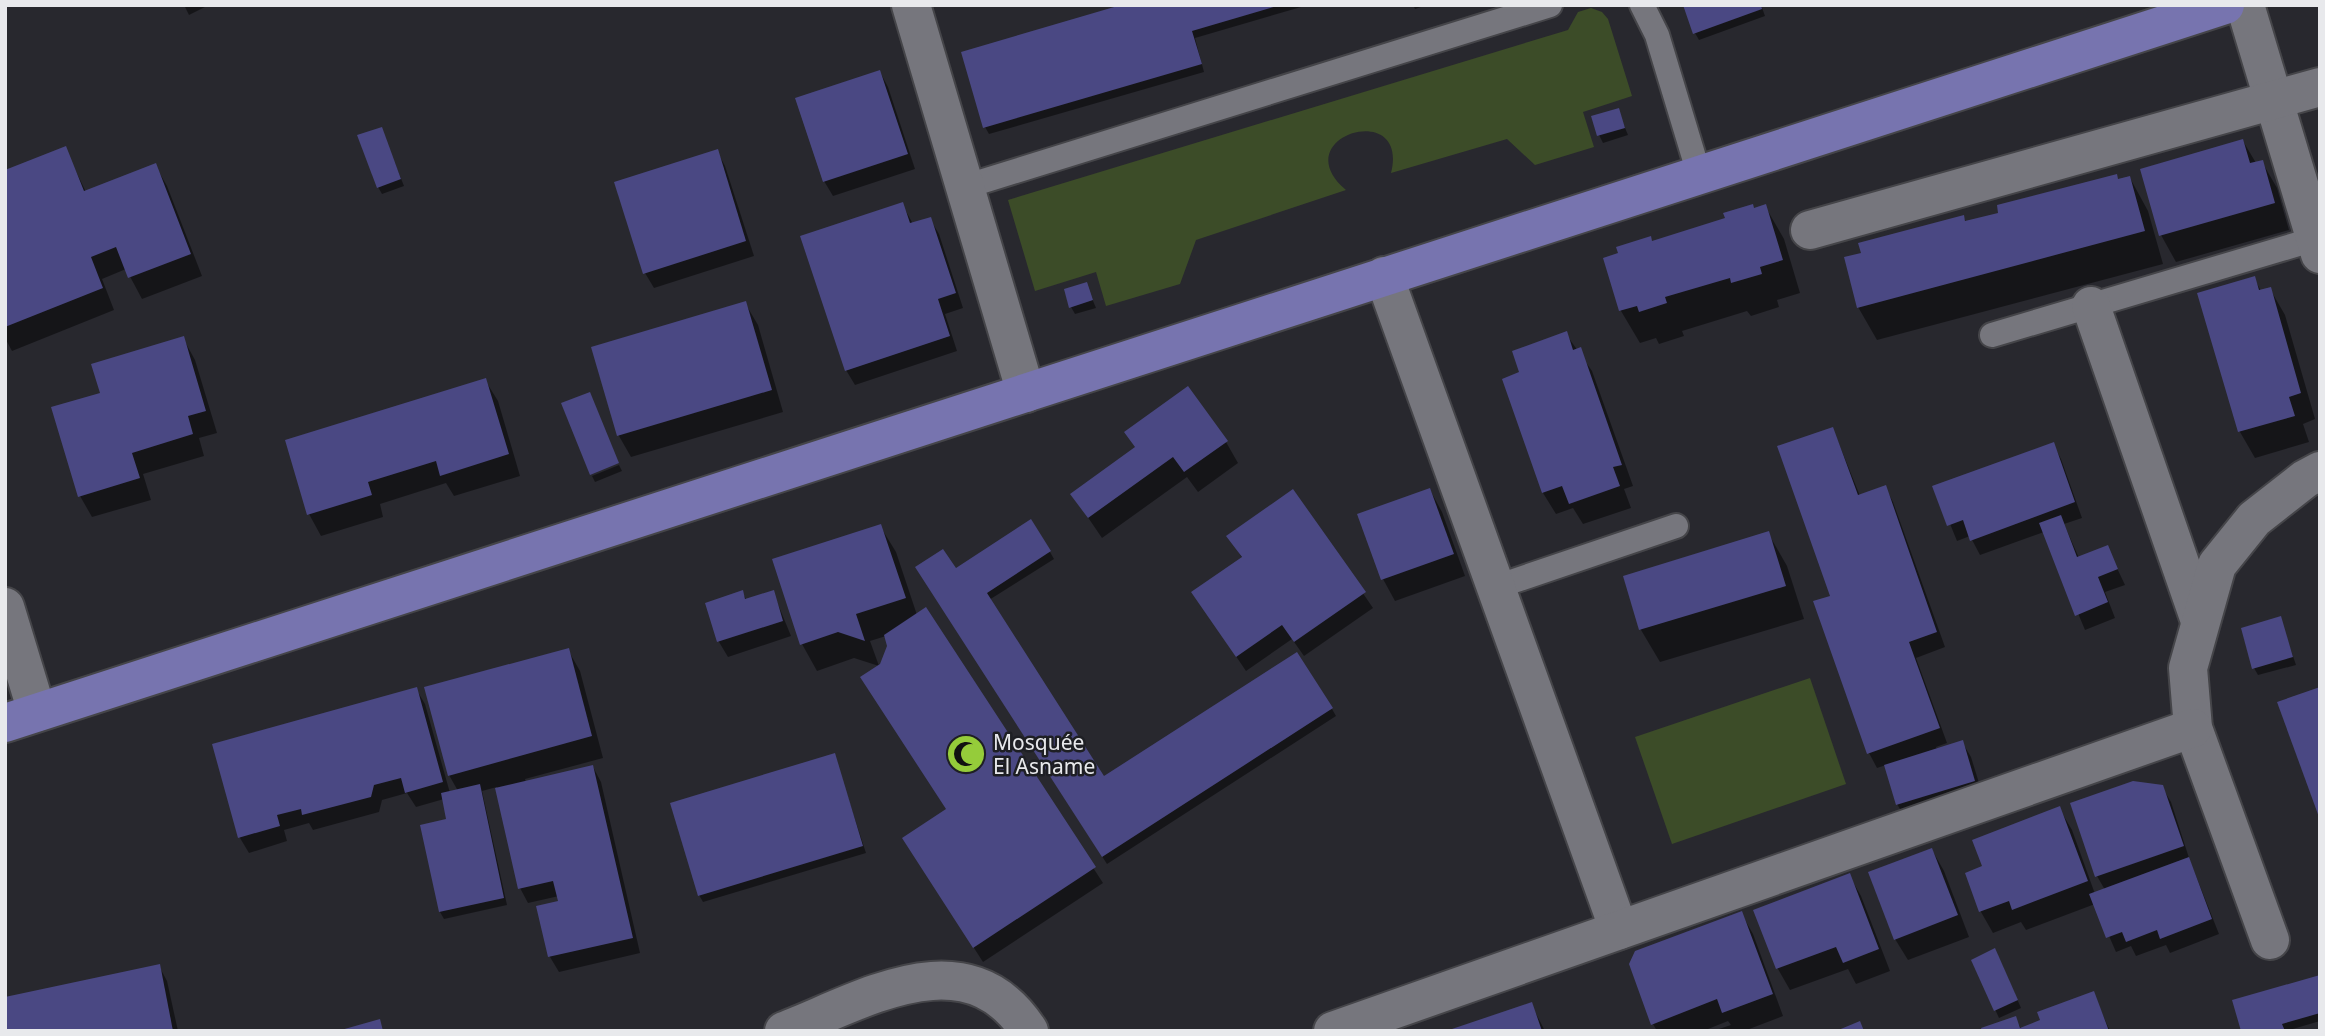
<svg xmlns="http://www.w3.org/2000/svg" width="2325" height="1036" font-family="'Noto Sans',sans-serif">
	<rect width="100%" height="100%" fill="#28282e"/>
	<!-- green -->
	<g fill="#3c4c28">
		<path d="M1591 8 1602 12 1608 19 1632 96 1583 112 1594 147 1535 165 1507 139 1391 173C1410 98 1283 137 1346 190L1196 240 1180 284 1106 306 1096 272 1035 291 1008 200 1568 30 1578 12Z"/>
		<polygon points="1810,678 1846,784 1672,844 1635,737"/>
	</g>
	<!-- shadow -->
	<g fill="#0007">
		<polygon points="184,5 206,5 207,6 189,15"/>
		<polygon points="1122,5 1308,5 1195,38 1204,72 989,134 985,127"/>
		<polygon points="1413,5 1427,5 1415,9"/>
		<polygon points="1761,5 1765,16 1699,40 1695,33"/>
		<polygon points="880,72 888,87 915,169 833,196 824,181"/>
		<polygon points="1618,111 1628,135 1603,143 1599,135"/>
		<polygon points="381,129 404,186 382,194 378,187"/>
		<polygon points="2243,141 2256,163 2262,162 2277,188 2289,230 2176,262 2161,235"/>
		<polygon points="65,149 86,192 155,165 167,186 202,276 142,299 126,269 102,279 114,310 12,351 5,338 5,172"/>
		<polygon points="717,151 725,166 754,256 654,288 645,273"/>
		<polygon points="2130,178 2148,211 2163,264 1877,340 1858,307 1963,217 1967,223"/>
		<polygon points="902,204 913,224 930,219 939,234 963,308 945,314 957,351 855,385 846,370"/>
		<polygon points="1765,206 1784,239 1800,293 1777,300 1779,307 1751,316 1747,311 1682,331 1684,336 1659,344 1656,338 1640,343 1621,311 1605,259"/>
		<polygon points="2254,278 2261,291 2270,289 2285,315 2315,419 2303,424 2309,442 2255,458 2240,432 2200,295"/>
		<polygon points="1086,284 1096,308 1075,314 1071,307"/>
		<polygon points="745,303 758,325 783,412 631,457 619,436 593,348"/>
		<polygon points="1566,334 1592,371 1633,486 1624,489 1631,508 1583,524 1573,508 1556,514 1543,493 1504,380 1521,373"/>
		<polygon points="183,338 195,360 217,433 199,438 204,456 143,474 151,500 92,517 80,496 103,394"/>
		<polygon points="485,380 498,401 520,476 454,496 446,483 380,504 383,517 321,536 309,514"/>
		<polygon points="1833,429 1860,496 1885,487 1893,502 1945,647 1916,658 1947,743 1936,747 1937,750 1962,742 1971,757 1983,796 1906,819 1897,804 1886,765 1877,768 1869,753 1832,597"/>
		<polygon points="1126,432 1226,442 1238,463 1198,492 1187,477 1102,538 1072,494 1136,448"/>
		<polygon points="2053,444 2061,459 2082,518 2064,524 2079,558 2107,547 2125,585 2105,592 2115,618 2085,630 2044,532 1980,555 1970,536 1957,541 1935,487"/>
		<polygon points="619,465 622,471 595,482 592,476"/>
		<polygon points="1430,490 1442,512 1465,576 1395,601 1383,579"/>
		<polygon points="1293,491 1373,608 1304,656 1292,639 1246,671 1193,593 1242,558 1229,536"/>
		<polygon points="880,526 896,552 917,615 925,609 1103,883 983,962 913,853 948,810 882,666 889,646 886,636 870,641 879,666 854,658 817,671 802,644"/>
		<polygon points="1768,533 1787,566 1804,619 1660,662 1641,630 1625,577"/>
		<polygon points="1050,552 1054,559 989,600 1104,778 1332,709 1336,716 1107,864 921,575"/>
		<polygon points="742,592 747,601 773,592 791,636 728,657 719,642 707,604"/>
		<polygon points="2280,618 2296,665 2258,675 2254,668"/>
		<polygon points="568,650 580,671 603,758 525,779 526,782 593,767 601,782 640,953 559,972 550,957 538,907 560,902 559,896 528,903 520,888 497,787 482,791 507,905 444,919 440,912 448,820 444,799 416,807 407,793 382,800 379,812 313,830 309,823 284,830 287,841 249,853 240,838 214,745 416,689 425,704 450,793 458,791 449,775"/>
		<polygon points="834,755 866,853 703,902 699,895"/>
		<polygon points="2162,787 2171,802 2190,861 2219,934 2170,953 2166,945 2136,956 2131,946 2116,952 2095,904 2026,930 2021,922 1993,933 1981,912 1967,874 1984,868 2059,808 2072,830 2095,894 2105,890 2097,876"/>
		<polygon points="1932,850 1944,871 1969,937 1908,960 1895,939"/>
		<polygon points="1849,875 1861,896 1890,971 1856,984 1848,969 1790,990 1778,969 1755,911"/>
		<polygon points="1741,913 1753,934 1783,1016 1744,1031 1713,1031 1731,1025 1728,1021 1703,1031 1657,1031 1653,1024"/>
		<polygon points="1999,958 2021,1008 1999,1018 1973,961"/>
		<polygon points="159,966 167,981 178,1031 5,1031"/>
		<polygon points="2320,977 2320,1021 2286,1031 2243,1031"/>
		<polygon points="2093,993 2110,1031 1984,1031 2015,1018 2022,1030"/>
		<polygon points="1531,1004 1545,1031 1454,1031"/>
	</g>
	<!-- building -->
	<g fill="#4a4883">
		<polygon points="1121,5 1277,6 1192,31 1202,64 983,128 961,52"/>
		<polygon points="1683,5 1761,5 1762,9 1693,34"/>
		<polygon points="880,70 908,154 823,182 795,98"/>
		<polygon points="1619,108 1625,128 1597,136 1591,116"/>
		<polygon points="382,127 401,179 377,188 357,135"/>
		<polygon points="2243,139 2250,163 2263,160 2275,203 2159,236 2140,169"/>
		<polygon points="66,146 84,191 156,163 191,254 128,278 116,247 91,257 103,288 5,327 5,170"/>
		<polygon points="718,149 746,241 643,274 614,182"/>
		<polygon points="2117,174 2118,179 2130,176 2145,231 1857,308 1844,257 1861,253 1858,243 1964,215 1965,221 1998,213 1997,205"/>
		<polygon points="903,202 910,223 931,217 956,293 938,299 950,336 845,371 800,236"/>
		<polygon points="1753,204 1754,208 1766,204 1783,260 1760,267 1762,274 1731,283 1730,278 1665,297 1667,303 1639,312 1637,306 1619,311 1603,258 1618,253 1616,247 1651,236 1652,241 1725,218 1723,213"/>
		<polygon points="2255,276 2259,290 2271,287 2301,393 2289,397 2295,416 2238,432 2197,293"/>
		<polygon points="1087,282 1093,300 1069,308 1064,289"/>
		<polygon points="746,301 772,390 617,436 591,347"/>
		<polygon points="1567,331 1573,350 1581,347 1622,465 1613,467 1620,486 1569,504 1562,486 1542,493 1502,379 1519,372 1512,351"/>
		<polygon points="184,336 206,411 188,416 193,434 132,453 140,478 78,497 51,407 100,393 91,364"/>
		<polygon points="486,378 509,454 440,476 436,461 368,482 372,495 307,515 285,440"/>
		<polygon points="1188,386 1228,441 1184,472 1173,457 1088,518 1070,494 1135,447 1124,432"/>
		<polygon points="590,392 619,463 590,475 561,403"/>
		<polygon points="1833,427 1858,495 1886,485 1937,632 1909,642 1940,728 1867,754 1813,601 1830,596 1777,446"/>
		<polygon points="2054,442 2075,502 1970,541 1963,520 1947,526 1932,486"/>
		<polygon points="1430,488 1454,554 1381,580 1357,514"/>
		<polygon points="1293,489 1366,592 1294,642 1282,625 1236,657 1191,592 1242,557 1226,536"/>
		<polygon points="2061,515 2077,557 2108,545 2118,569 2098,577 2108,602 2075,616 2039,523"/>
		<polygon points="1031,519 1051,551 987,593 1104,776 1297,652 1333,708 1102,857 915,567 943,549 956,568"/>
		<polygon points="881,524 906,598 856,614 865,641 838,632 800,645 772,559"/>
		<polygon points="1769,531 1786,586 1639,630 1623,576"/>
		<polygon points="743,590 745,599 774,590 783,621 717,642 705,603"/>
		<polygon points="926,607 1096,867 973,948 902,838 946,809 860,677 880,664 887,646 884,635"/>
		<polygon points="2281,616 2293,657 2252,669 2241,628"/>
		<polygon points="569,648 592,736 448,776 424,687"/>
		<polygon points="417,687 443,782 405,793 401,778 374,785 371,797 302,815 301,809 277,815 280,826 238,838 212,744"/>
		<polygon points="2320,687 2320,817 2319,817 2277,702"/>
		<polygon points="1963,740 1975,781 1896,805 1884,765"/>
		<polygon points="835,753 863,846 698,896 670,803"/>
		<polygon points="593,765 633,938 548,957 536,906 558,901 553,881 518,889 495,788"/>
		<polygon points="2133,781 2163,785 2184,846 2095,877 2070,803"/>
		<polygon points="480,784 504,898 439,912 420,825 446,819 441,793"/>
		<polygon points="2060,806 2088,881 2012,910 2009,901 1979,912 1965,873 1982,866 1972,840"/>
		<polygon points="1932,848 1958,915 1894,940 1868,872"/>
		<polygon points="2189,857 2212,919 2160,939 2157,930 2126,942 2122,932 2106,938 2089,894"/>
		<polygon points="1850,873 1879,949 1843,963 1836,947 1776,969 1753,910"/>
		<polygon points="1742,911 1773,994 1722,1013 1717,999 1651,1025 1629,964 1635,951"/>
		<polygon points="1995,948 2018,1000 1994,1011 1971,960"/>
		<polygon points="160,964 173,1031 5,1031 5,997"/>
		<polygon points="2320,975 2320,1013 2282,1024 2285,1031 2241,1031 2232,1000"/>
		<polygon points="2094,991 2109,1031 1982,1031 1981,1028 2016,1016 2020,1028 2040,1020 2037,1012"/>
		<polygon points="1532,1002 1542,1031 1450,1031 1449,1030"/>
		<polygon points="380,1019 383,1031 341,1031 341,1030"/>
		<polygon points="1860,1021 1864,1031 1836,1031"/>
	</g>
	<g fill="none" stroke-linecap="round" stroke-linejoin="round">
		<!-- service casing -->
		<g stroke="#454549" stroke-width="28">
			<g id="service">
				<polyline points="1642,5 1657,35 1699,174"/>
				<polyline points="964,187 1550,5"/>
				<polyline points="1992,335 2315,239"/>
				<polyline points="1496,587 1676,526"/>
			</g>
		</g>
		<!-- minor casing -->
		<g stroke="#454549" stroke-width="42">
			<g id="minor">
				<polyline points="911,5 1026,393"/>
				<polyline points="2245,5 2320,254"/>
				<polyline points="1810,230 2320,87"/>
				<polyline points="1384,276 1619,930"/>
				<polyline points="2091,306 2200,621"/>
				<polyline points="2270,940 2193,728 2188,668 2217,565 2254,519 2305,479 2320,471"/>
				<path d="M784 1031C864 1000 967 935 1029 1031"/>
				<polyline points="1333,1031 2193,728"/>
			</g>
		</g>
		<!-- tertiary casing -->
		<g stroke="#454549" stroke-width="42">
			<polyline id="tertiary" points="5,607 37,712"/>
		</g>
		<!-- primary casing -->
		<g stroke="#454549" stroke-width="42">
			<polyline id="primary" points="5,723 2225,5"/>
		</g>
		<!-- service -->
		<use href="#service" stroke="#76767d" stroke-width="24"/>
		<!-- minor -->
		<use href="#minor" stroke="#76767d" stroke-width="38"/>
		<!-- tertiary -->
		<use href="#tertiary" stroke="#76767d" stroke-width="38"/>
		<!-- primary -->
		<use href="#primary" stroke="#7774af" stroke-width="38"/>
	</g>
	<!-- icons -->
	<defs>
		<g id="mosque-disc" transform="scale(2.0125)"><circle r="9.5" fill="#95cc3a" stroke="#1e1f24"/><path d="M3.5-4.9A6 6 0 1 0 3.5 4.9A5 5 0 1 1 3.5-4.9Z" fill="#111"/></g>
	</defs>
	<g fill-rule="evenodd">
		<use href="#mosque-disc" x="966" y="754"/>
	</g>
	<g text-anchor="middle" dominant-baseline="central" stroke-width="5" stroke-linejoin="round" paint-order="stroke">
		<!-- poi labels -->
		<g font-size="21" fill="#e8e9ec" stroke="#1e1f24" text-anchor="start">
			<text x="993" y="742">Mosquée<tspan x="993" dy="24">El Asname</tspan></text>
		</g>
	</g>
	<!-- border -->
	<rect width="2325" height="1036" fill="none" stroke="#e8e9ec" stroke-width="14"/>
</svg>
